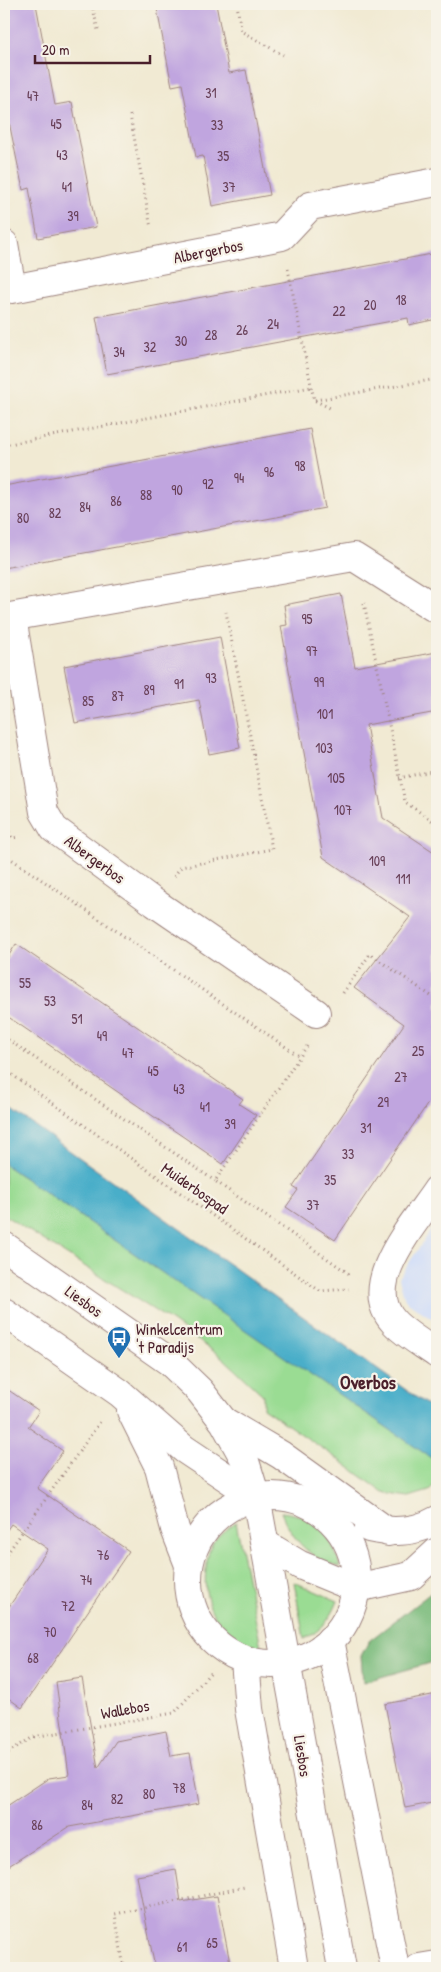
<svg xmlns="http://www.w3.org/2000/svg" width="441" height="1972" font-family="'Patrick Hand',sans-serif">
	<rect width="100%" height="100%" fill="#f7f3e8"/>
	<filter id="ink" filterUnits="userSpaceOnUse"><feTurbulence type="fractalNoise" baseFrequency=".02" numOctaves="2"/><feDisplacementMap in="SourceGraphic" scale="10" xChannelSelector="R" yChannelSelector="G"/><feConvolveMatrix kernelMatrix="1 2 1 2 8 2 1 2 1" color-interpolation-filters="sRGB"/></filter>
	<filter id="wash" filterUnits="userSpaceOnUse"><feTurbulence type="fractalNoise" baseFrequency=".0096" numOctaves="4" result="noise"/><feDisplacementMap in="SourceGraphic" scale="20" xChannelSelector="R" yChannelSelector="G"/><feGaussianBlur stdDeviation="1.12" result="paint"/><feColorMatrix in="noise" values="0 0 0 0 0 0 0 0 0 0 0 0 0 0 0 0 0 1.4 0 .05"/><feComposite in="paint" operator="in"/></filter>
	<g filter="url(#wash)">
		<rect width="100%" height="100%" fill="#f1ead3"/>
		<!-- built -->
		<polygon fill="#cddbfa" points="437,1221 437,1322 405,1300 399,1278"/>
		<!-- green -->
		<g fill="#9adc93" stroke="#727e5f">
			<polygon points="4,1164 404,1437 437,1462 437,1483 429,1491 409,1497 384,1493 338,1459 263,1408 263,1395 223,1358 171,1321 4,1215"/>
			<path d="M281 1512C315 1515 332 1535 340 1567 311 1561 291 1538 281 1512Z"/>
			<path d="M236 1522 261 1647C221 1642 201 1606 206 1569 207 1559 209 1547 215 1540 221 1532 228 1528 236 1522Z"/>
			<path d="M294 1582 338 1601C331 1619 321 1631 304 1639Z"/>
		</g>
		<!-- forest -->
		<polygon fill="#7bbc7d" stroke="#626e54" points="437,1588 437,1661 363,1682 361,1656 369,1641"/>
		<!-- water -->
		<polygon fill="#4aaec9" stroke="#4a667a" points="4,1104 437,1412 437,1462 4,1164"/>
		<g id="blocks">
			<!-- building -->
			<g fill="#c0a5df">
				<polygon points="4,4 36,4 55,105 72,102 96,227 38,238 29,188 23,190 8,117 4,118"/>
				<polygon points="156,4 216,4 229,73 246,70 270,195 212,206 203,156 196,157 182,84 172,86"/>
				<polygon points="437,253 437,319 409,325 408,318 107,374 96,317"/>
				<polygon points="310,429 325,508 4,568 4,486"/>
				<polygon points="341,594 355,667 437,652 437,712 366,725 383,818 437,854 437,1090 335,1240 286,1207 298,1190 293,1187 404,1024 354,988 410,917 323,857 281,626 287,625 284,605"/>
				<polygon points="220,637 240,748 209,754 199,700 75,723 64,666"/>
				<polygon points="16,944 243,1099 239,1104 256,1115 223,1164 4,1014 4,963"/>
				<polygon points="4,1387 39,1411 28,1427 63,1451 37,1488 129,1551 22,1708 4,1695 4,1614 48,1549 11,1524 4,1534"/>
				<polygon points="82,1678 98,1768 116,1741 166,1731 171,1756 190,1753 199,1804 69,1827 4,1869 4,1808 49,1778 69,1775 56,1682"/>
				<polygon points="437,1694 437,1802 405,1808 385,1704"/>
				<polygon points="176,1869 181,1902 217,1896 231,1968 155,1968 137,1876"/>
			</g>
		</g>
	</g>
	<g filter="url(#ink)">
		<use href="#blocks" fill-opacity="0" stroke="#9e847f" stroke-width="1"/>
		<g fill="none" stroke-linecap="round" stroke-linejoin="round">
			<!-- minor casing -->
			<g stroke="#9e847f" stroke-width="30">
				<g id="minor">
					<polyline points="4,244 12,289 282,236 310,206 437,182"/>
					<polyline points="12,617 44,812 54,829 155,903 316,1013"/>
					<polyline points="4,618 354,557 433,607 437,607"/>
					<path d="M437 1190C416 1222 358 1284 394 1322 405 1334 423 1344 437 1354"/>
					<polyline points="4,1246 170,1362 200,1391 224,1422 244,1458 256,1497 342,1968"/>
					<polyline points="4,1312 120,1393 184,1449 256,1497"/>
					<polyline points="131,1411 159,1467 175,1529 189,1565"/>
					<polyline points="225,1422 281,1455 388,1532"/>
					<circle cx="272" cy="1580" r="84"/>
					<path d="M369 1528C392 1533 417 1532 437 1520"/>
					<polyline points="265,1544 300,1565 356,1588 411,1576 437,1552"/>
					<polyline points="330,1640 395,1968"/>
					<polyline points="245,1660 249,1709 294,1968"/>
					<polyline points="419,1968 437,1965"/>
				</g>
			</g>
			<!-- path -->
			<g stroke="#9e847f" stroke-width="3" stroke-dasharray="1 4" stroke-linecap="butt">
				<polyline points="92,4 98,30"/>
				<polyline points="237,4 241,31 283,55"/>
				<polyline points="130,115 151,228"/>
				<polyline points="288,269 314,400 330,408"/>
				<polyline points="315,400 437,379"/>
				<polyline points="4,445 311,387"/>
				<polyline points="364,603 405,802 437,824"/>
				<polyline points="399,778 437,770"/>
				<polyline points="4,816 5,824"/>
				<polyline points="4,825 5,824 12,838 19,837"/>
				<polyline points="4,854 299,1056"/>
				<polyline points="174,876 181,867 272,849 226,612"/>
				<polyline points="343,993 370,954 437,1000"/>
				<polyline points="4,1037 215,1181"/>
				<polyline points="307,1046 215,1181 351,1275"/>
				<polyline points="4,1069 320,1291 349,1289"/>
				<polyline points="4,1558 100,1422"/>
				<polyline points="4,1755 33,1737 174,1713 212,1671"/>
				<polyline points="124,1968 115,1914 245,1887"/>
			</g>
			<!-- minor -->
			<use href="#minor" stroke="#fff" stroke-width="28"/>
		</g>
	</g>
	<!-- icons -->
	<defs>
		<g id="bus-pin" transform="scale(1.25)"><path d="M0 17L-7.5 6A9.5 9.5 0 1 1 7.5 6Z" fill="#1f6fb2" stroke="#f7f3e8"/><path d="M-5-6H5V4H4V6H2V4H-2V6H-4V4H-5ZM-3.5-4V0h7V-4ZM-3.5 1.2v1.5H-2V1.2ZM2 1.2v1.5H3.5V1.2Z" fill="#fff"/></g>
	</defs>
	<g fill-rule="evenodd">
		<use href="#bus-pin" x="119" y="1338"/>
	</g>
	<g text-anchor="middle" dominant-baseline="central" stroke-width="4.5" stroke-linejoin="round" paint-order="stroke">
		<!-- number labels -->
		<g font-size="14" fill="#684058">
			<text x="211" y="92">31</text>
			<text x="33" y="95">47</text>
			<text x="56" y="123">45</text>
			<text x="217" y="124">33</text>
			<text x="62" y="154">43</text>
			<text x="223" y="155">35</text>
			<text x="67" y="186">41</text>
			<text x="229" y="186">37</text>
			<text x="73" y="215">39</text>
			<text x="401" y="299">18</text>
			<text x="370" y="304">20</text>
			<text x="339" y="310">22</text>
			<text x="273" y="323">24</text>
			<text x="242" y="329">26</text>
			<text x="211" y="334">28</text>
			<text x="181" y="340">30</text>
			<text x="150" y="346">32</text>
			<text x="119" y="351">34</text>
			<text x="300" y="465">98</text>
			<text x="269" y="471">96</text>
			<text x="239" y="477">94</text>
			<text x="208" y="483">92</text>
			<text x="177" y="489">90</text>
			<text x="146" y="494">88</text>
			<text x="116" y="500">86</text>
			<text x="85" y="506">84</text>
			<text x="55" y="512">82</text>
			<text x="23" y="517">80</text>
			<text x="307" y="618">95</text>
			<text x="312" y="650">97</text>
			<text x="211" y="677">93</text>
			<text x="319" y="681">99</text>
			<text x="179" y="683">91</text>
			<text x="149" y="689">89</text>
			<text x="118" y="695">87</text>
			<text x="88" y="700">85</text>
			<text x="325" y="713">101</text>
			<text x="324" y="747">103</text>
			<text x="336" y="777">105</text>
			<text x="343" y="809">107</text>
			<text x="377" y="860">109</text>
			<text x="403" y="878">111</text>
			<text x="25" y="982">55</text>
			<text x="50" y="1000">53</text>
			<text x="77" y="1018">51</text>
			<text x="102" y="1035">49</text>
			<text x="418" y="1050">25</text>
			<text x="128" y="1052">47</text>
			<text x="153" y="1070">45</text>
			<text x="401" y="1076">27</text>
			<text x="179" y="1088">43</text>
			<text x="383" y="1101">29</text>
			<text x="205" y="1106">41</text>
			<text x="230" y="1123">39</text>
			<text x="366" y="1127">31</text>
			<text x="348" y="1153">33</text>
			<text x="330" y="1179">35</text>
			<text x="313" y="1204">37</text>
			<text x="103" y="1554">76</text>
			<text x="86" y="1579">74</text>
			<text x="68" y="1605">72</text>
			<text x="50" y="1631">70</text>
			<text x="33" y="1657">68</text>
			<text x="179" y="1787">78</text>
			<text x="149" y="1793">80</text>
			<text x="117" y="1798">82</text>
			<text x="87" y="1804">84</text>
			<text x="37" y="1824">86</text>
			<text x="212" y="1942">65</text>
			<text x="182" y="1946">61</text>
		</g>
		<!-- street labels -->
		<g font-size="16" fill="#4a1f2b" stroke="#f7f3e8">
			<text transform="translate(208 251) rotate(-11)">Albergerbos</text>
			<text transform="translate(95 859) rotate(36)">Albergerbos</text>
			<text transform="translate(195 1188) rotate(35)">Muiderbospad</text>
			<text transform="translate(84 1301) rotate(36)">Liesbos</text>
			<text transform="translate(125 1709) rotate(-10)">Wallebos</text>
			<text transform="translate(303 1756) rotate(81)">Liesbos</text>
		</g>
		<!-- poi labels -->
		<g font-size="16" fill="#4a1f2b" stroke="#f7f3e8" text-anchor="start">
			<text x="136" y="1329">Winkelcentrum<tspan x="136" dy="18">'t Paradijs</tspan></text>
		</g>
		<!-- quarter labels -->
		<g font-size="19" font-weight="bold" fill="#4a1f2b" stroke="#f7f3e8">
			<text x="368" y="1382">Overbos</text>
		</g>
	</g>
	<!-- margin -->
	<rect width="441" height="1972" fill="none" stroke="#f7f3e8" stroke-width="20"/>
	<!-- scale -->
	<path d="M35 55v8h115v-8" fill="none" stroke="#4a1f2b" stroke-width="2.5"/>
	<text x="42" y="55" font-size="15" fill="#4a1f2b" stroke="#f7f3e8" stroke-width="4" paint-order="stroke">20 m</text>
</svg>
